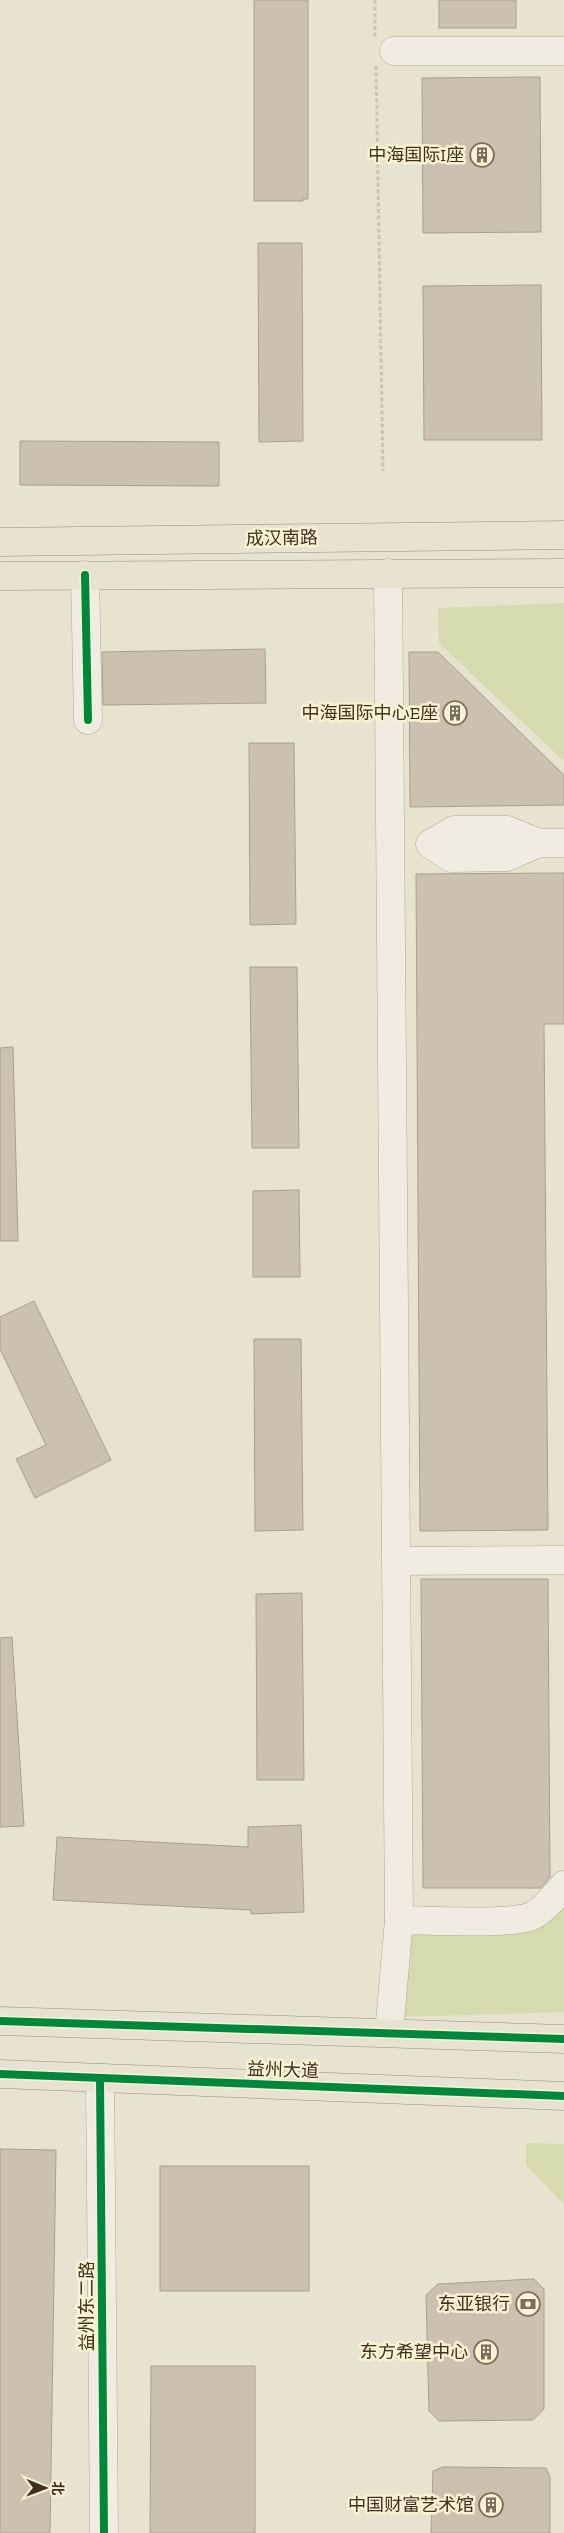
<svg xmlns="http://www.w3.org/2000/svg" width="564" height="2533" font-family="'Zilla Slab','Noto Sans SC',serif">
	<rect width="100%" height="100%" fill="#e8e3ce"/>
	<!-- green -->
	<g fill="#d5daaf">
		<polygon points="564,603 564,761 439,643 438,608"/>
		<polygon points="564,1904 564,2012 400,2017 410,1931 554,1918"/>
		<polygon points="526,2143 564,2144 564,2204 526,2165"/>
	</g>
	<!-- building -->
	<g fill="#ccc1af" stroke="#a99f8d">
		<polygon points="254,0 308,0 308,199 303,199 303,201 254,201"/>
		<rect x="439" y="0" width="77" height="28"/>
		<polygon points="540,77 541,232 423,233 422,78"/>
		<polygon points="258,243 302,243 303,441 259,442"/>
		<polygon points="541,285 542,440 424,440 423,286"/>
		<polygon points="20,441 219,442 219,486 20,485"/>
		<polygon points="265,649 266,703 103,705 102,652"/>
		<polygon points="409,652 438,652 564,775 564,805 410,807"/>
		<polygon points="249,743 294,743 296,924 250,925"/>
		<polygon points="564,873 564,1024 544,1024 548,1530 420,1531 416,874"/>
		<polygon points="250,967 297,967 299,1148 252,1148"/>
		<polygon points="13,1047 18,1241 0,1241 0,1048"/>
		<polygon points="299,1190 300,1277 253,1277 253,1191"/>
		<polygon points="34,1301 111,1460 35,1498 16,1459 46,1445 0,1349 0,1317"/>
		<polygon points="254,1339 301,1339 303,1530 255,1531"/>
		<polygon points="421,1579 548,1579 550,1877 541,1888 423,1888"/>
		<polygon points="302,1593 304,1780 257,1780 256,1594"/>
		<polygon points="12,1637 24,1826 0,1827 0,1638"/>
		<polygon points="301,1825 304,1912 251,1914 251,1910 53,1900 57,1837 248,1847 248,1827"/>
		<polygon points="0,2149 56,2150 50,2533 0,2533"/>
		<rect x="160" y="2166" width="149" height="125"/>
		<polygon points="534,2279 544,2289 544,2409 533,2420 439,2421 429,2411 426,2295 438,2284"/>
		<polygon points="151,2366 255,2366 255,2533 150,2533"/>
		<polygon points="443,2467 546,2468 550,2477 550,2533 431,2533 433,2471"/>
	</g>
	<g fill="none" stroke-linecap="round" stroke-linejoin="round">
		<!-- minor casing -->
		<g stroke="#aea797" stroke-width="29">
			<g id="minor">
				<polyline points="394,51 564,51"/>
				<polyline points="388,573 399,1920"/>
				<polyline points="85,575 88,720"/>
				<polyline points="539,843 507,857 451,858 430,844 454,830 507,830 539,843 564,843"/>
				<polyline points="396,1561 564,1560"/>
				<path d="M389 2033 399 1920C426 1920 514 1926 534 1915 546 1908 555 1896 564 1885"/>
				<polyline points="100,2078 104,2533"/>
			</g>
		</g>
		<!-- major casing -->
		<g stroke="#938d7e" stroke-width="29">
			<g id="major">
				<polyline points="0,542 564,535"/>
				<polyline points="0,576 564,573"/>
				<polyline points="0,2021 564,2039"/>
				<polyline points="0,2074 564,2096"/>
			</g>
		</g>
		<!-- path -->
		<g stroke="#c9c4b7" stroke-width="3" stroke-dasharray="4 2.5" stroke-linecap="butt">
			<polyline points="375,0 375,37"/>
			<polyline points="376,66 383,471"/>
		</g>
		<!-- minor -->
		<use href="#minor" stroke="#f0ece1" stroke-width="28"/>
		<!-- major -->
		<use href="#major" stroke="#e8e3d1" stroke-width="28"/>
		<!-- cycleway casing -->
		<g stroke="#f9f2d5" stroke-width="11">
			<g id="cycleway">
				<polyline points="85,575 88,720"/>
				<polyline points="0,2021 564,2039"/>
				<polyline points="0,2074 564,2096"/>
				<polyline points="100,2078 104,2533"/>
			</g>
		</g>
		<!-- cycleway -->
		<use href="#cycleway" stroke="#00873e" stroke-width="8"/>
	</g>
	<!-- icons -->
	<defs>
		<g id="building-ring" transform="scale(1.25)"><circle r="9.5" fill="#f9f2d5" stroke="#7a6f5b" stroke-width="1.5"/><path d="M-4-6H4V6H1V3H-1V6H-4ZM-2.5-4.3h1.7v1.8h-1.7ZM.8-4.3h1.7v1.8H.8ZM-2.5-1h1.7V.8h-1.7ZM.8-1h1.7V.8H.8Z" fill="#7a6f5b"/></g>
		<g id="bank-ring" transform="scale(1.25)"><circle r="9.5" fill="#f9f2d5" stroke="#7a6f5b" stroke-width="1.5"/><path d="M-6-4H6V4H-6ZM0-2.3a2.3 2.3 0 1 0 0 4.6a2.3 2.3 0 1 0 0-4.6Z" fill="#7a6f5b"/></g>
	</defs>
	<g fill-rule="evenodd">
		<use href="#building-ring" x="482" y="155"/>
		<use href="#building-ring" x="455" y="713"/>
		<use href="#bank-ring" x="528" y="2304"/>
		<use href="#building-ring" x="486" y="2352"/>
		<use href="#building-ring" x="491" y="2505"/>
	</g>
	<g text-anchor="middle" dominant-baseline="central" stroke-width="5" stroke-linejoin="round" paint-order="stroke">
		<!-- poi labels -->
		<g font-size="18" fill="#3f311d" stroke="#f9f2d5" text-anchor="end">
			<text x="464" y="155">中海国际I座</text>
			<text x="438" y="713">中海国际中心E座</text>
			<text x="510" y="2304">东亚银行</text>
			<text x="468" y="2352">东方希望中心</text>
			<text x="474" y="2505">中国财富艺术馆</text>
		</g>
		<!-- street labels -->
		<g font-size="18" fill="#3f311d" stroke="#f9f2d5">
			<text transform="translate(282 538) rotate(-1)">成汉南路</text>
			<text transform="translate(283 2070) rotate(2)">益州大道</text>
			<text transform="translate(87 2306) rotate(-90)">益州东二路</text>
		</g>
	</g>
	<!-- north arrow -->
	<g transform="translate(45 2488) rotate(91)" stroke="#f9f2d5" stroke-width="4" paint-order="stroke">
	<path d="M0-4L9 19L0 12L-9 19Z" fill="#3f311d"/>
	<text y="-8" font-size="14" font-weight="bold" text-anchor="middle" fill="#3f311d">北</text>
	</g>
</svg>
